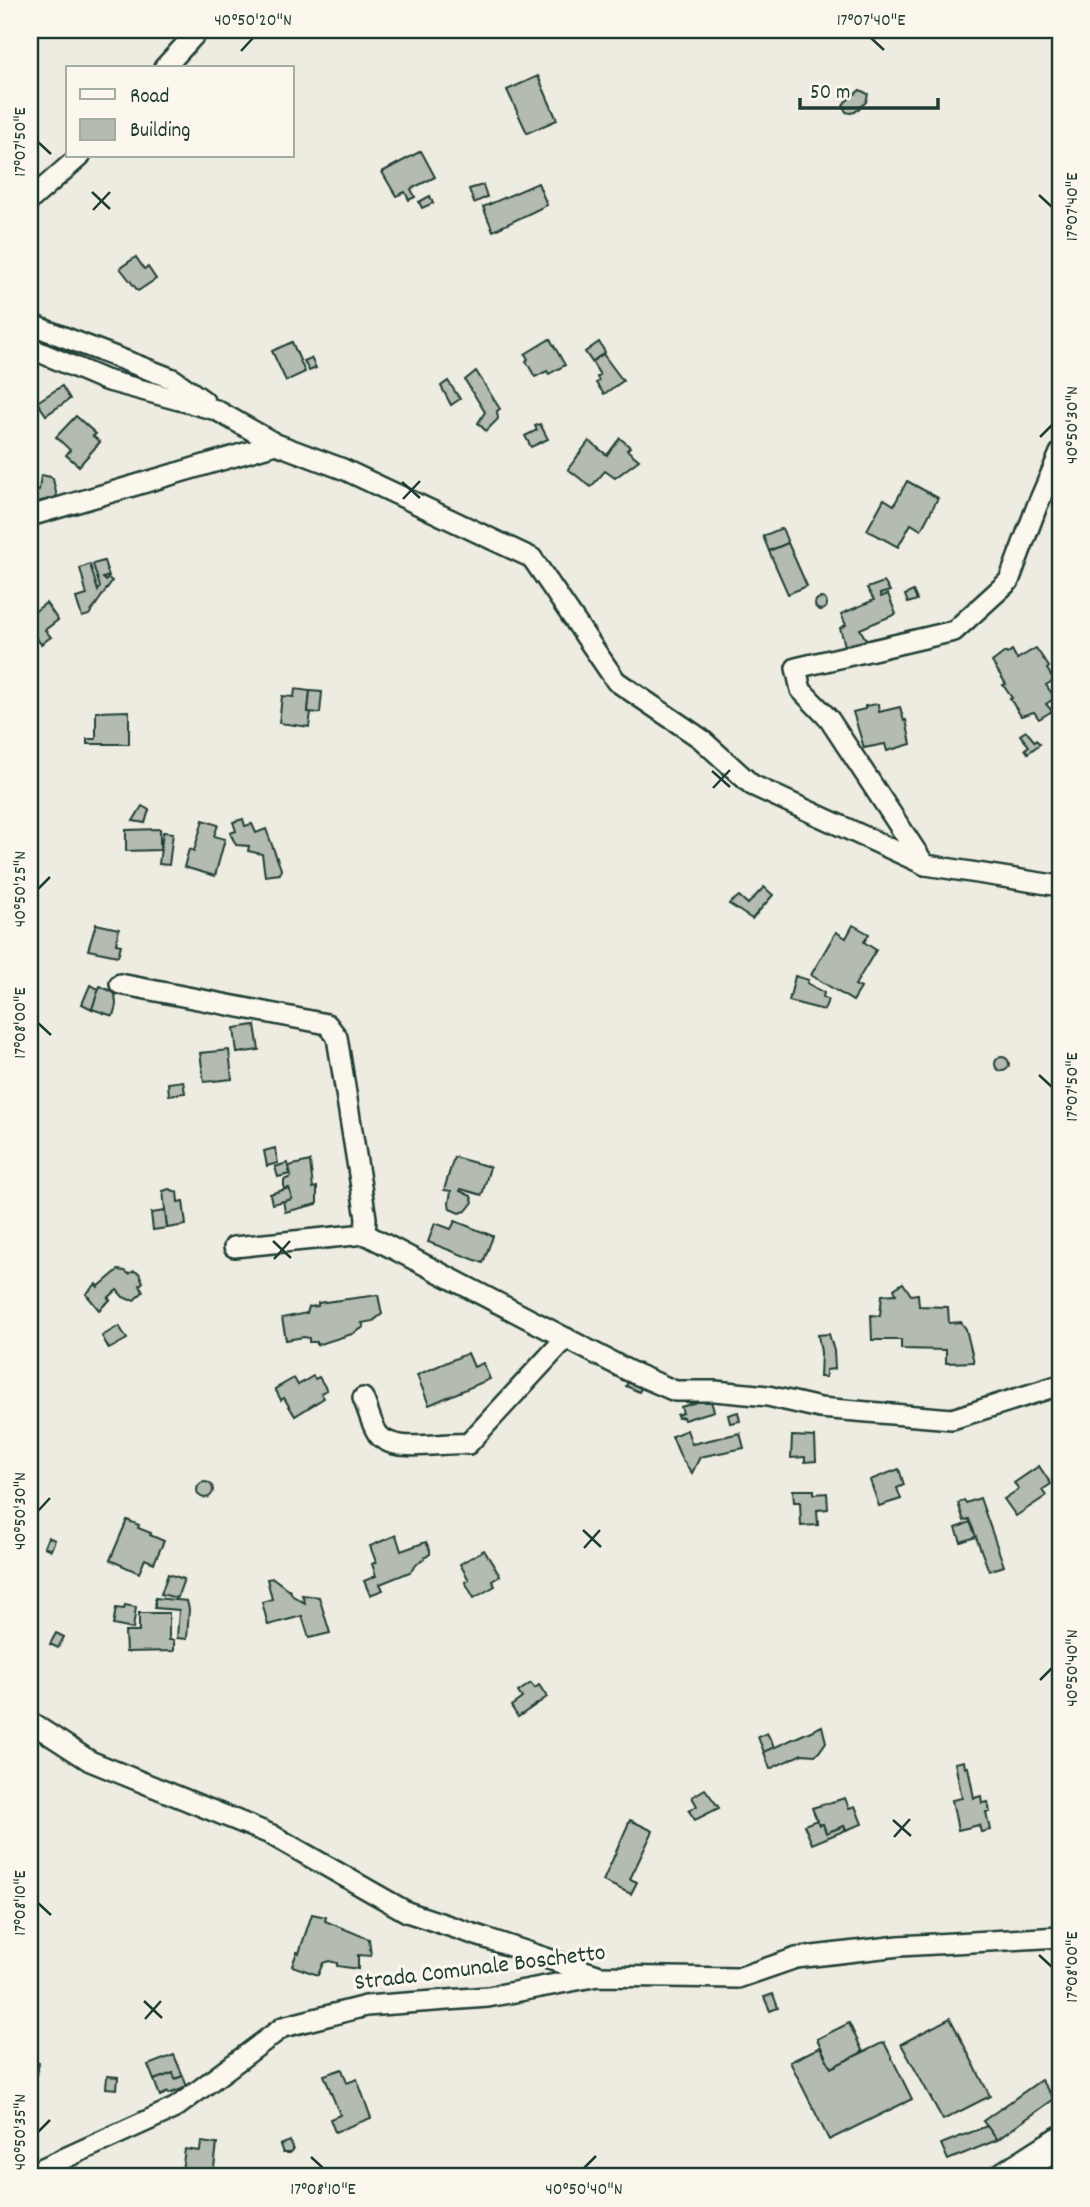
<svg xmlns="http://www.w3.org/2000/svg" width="1090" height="2207" font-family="Dekko,sans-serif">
	<rect width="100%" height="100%" fill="#eeece1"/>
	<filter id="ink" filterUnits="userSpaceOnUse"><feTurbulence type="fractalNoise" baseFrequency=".0143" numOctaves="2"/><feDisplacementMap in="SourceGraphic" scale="14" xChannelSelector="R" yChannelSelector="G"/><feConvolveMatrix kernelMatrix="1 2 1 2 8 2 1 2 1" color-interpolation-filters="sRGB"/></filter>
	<g filter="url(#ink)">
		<!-- building -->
		<g fill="#b4bbb0" stroke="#1f3d34" stroke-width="2">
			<polygon points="538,76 557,120 527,133 507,90"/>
			<polygon points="860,90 868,94 866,102 855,112 850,113 846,112 843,106 845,102"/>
			<polygon points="421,151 435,177 411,189 415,197 409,200 405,192 396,196 382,172"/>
			<polygon points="538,183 547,205 493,231 483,207"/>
			<polygon points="483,185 487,197 474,203 469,189"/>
			<polygon points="430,196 433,203 422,208 419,202"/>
			<polygon points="136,257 144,269 148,267 156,279 138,291 120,268"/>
			<polygon points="550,339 565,365 549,374 547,371 535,377 526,361 528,359 525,354"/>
			<polygon points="292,342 305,372 286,381 272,351"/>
			<polygon points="599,342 605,352 592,362 585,352"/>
			<polygon points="603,354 623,381 604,394 596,383 599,381 597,377 600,375 592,362"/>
			<polygon points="311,358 316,368 309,371 304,361"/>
			<polygon points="476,371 500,409 497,411 498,419 486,431 478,423 485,412 465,380"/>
			<polygon points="448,381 460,399 451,405 441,386"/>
			<polygon points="62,386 70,399 46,415 37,402"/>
			<polygon points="76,416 96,434 93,436 100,442 79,466 66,455 70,450 56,437"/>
			<polygon points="540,424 548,439 531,447 525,436 537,430 535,426"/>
			<polygon points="620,438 630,447 627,450 639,460 615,478 605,471 591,487 568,469 589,441 607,455"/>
			<polygon points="41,475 51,477 53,479 57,497 30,504 30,492 39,490"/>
			<polygon points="907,481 938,498 921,530 911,524 898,547 867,530 884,499 894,505"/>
			<polygon points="782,528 788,543 769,551 763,536"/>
			<polygon points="788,543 807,586 788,594 769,551"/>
			<polygon points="104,561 109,576 103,578 106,581 108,578 112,581 89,615 82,617 76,598 87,595 80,568 90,564 98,591 100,587 93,564"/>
			<polygon points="884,582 890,591 880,594 881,597 888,594 896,614 860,629 869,645 846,649 840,628 846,625 841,614 874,600 867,588"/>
			<polygon points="913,591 917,600 908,603 905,595"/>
			<circle cx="821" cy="604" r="6"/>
			<polygon points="46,603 58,620 45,630 51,637 41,644 30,629 30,615"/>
			<polygon points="1036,648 1049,667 1047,669 1054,680 1046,685 1055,698 1046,704 1052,711 1039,719 1034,712 1021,716 1010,699 1012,698 1003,685 1006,684 992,662 1005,652 1007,654 1012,650 1017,659"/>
			<polygon points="295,689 310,691 308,712 311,712 309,727 279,723 282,696 294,697"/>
			<polygon points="310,691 322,692 320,713 308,712"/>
			<polygon points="878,704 879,712 900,707 904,721 906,720 911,744 887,751 885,744 864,748 853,712 865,709 865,706"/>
			<polygon points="129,711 129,744 87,744 87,739 96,739 96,712"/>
			<polygon points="1026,731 1035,742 1036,740 1040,744 1028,753 1025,749 1029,746 1020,735"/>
			<polygon points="142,806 149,810 145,823 133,821"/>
			<polygon points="243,819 245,826 252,824 256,833 266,829 281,869 280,874 265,876 262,854 248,851 249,846 236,845 230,833 236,831 233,822"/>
			<polygon points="203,820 218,825 214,836 225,839 215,876 184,867 189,849 194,851"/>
			<polygon points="160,829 160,850 126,851 126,830"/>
			<polygon points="163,832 173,833 169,865 159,864"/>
			<polygon points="764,887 773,895 752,919 729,904 739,896 748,904"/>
			<polygon points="96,924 119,929 116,944 121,945 118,956 88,950"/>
			<polygon points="853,925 869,934 864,942 876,950 855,985 861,988 853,1001 811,975 836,932 846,938"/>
			<polygon points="795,976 808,980 807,983 824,993 823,997 828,1000 824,1010 789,1001"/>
			<polygon points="90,985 99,989 92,1009 82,1004"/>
			<polygon points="100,986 115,993 116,1005 113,1016 92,1009"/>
			<polygon points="255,1025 259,1050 237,1053 234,1028"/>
			<polygon points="229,1050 232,1079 204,1082 200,1053"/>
			<circle cx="1002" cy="1064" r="7"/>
			<polygon points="183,1081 185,1093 169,1095 168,1083"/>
			<polygon points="275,1148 278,1163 267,1166 264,1151"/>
			<polygon points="454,1157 490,1167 482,1195 461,1189 460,1191 471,1196 473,1202 466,1211 459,1213 450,1209 449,1203 451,1191 444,1190"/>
			<polygon points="310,1161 313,1188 317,1187 317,1204 285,1212 283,1200 292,1199 289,1188 284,1190 284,1180 291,1177 289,1166"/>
			<polygon points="287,1163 290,1174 278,1177 275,1167"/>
			<polygon points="289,1188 292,1199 272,1204 270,1194"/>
			<polygon points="169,1189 177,1192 178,1202 183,1201 186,1225 167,1228 163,1191"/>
			<polygon points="165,1211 167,1228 153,1230 151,1213"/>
			<polygon points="455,1221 493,1236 483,1263 428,1242 435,1223 451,1229"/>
			<polygon points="118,1270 125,1271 129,1274 134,1271 139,1273 143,1282 140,1285 143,1292 134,1300 130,1300 123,1297 117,1290 108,1298 110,1300 99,1310 86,1294 96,1284 98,1287"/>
			<polygon points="903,1283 911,1295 918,1294 919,1306 948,1307 949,1323 961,1322 966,1329 974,1362 946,1363 946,1350 901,1349 901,1340 872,1340 871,1315 880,1316 882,1295 896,1294 894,1289"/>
			<polygon points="378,1295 382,1314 373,1321 362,1323 364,1327 352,1334 317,1345 317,1342 309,1342 309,1338 304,1337 286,1340 282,1318 307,1313 309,1307 318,1306 318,1303"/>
			<polygon points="119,1326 127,1339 109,1349 102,1336"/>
			<polygon points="829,1334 834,1351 835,1369 826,1370 826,1377 820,1377 821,1352 818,1335"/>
			<polygon points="468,1353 474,1367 483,1363 490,1379 429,1405 417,1375"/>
			<polygon points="313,1376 315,1379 319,1377 327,1390 321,1393 324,1398 295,1416 284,1398 281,1400 275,1389 294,1378 298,1385"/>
			<polygon points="630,1378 643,1385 639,1392 626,1386"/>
			<polygon points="710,1398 714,1411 684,1420 683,1417 678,1418 677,1415 683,1413 681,1407"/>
			<polygon points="738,1412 740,1421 730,1423 728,1415"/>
			<polygon points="687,1430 692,1444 740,1433 744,1448 700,1457 692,1473 681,1458 672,1436"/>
			<polygon points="792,1436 815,1437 816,1461 805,1462 805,1457 791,1458"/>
			<polygon points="1039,1466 1051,1484 1042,1490 1046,1496 1016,1516 1004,1499 1019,1489 1014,1483"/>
			<polygon points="899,1469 904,1485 897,1488 901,1499 879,1506 870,1480"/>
			<circle cx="205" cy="1490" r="8"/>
			<polygon points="30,1483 36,1485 30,1509"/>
			<polygon points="793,1490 814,1490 814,1494 827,1493 828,1509 817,1510 818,1525 801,1526 800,1502 794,1502"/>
			<polygon points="980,1498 1004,1566 989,1571 969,1519 964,1521 958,1503 964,1500 966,1503"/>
			<polygon points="127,1520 139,1525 138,1528 151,1533 150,1535 164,1541 154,1563 145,1559 139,1573 110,1560"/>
			<polygon points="970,1522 976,1537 961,1542 956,1528"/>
			<polygon points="396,1535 401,1551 426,1542 430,1550 430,1554 418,1563 410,1572 380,1584 383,1590 370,1595 364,1581 376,1576 372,1564 376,1562 370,1546"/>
			<polygon points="48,1537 55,1540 51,1550 44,1547"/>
			<polygon points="484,1550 500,1576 492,1581 495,1586 474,1598 465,1582 469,1580 460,1564"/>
			<polygon points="168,1574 184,1579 177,1598 161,1594"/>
			<polygon points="273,1578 290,1591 293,1596 305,1603 302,1595 319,1597 330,1633 309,1638 302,1616 268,1625 262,1602 272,1599 267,1579"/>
			<polygon points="155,1598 187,1601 189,1609 187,1639 177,1638 179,1610 155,1608"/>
			<polygon points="125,1605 136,1607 133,1629 113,1625 116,1608 124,1609"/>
			<polygon points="139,1613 169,1613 169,1640 174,1640 174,1651 126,1652 125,1632 139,1632"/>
			<polygon points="56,1633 64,1637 58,1648 50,1644"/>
			<polygon points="531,1683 535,1688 539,1685 547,1697 518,1717 511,1706 522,1698 518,1692"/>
			<polygon points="822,1726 826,1742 819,1752 815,1755 802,1754 770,1769 764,1752"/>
			<polygon points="767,1733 774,1747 764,1752 758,1737"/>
			<polygon points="964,1761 965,1768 968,1767 974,1798 981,1796 982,1803 988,1802 990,1812 986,1812 990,1830 981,1832 979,1825 958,1830 952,1800 962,1798 955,1763"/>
			<polygon points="705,1789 719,1808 695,1820 689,1811 697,1806 692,1797"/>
			<polygon points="845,1798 849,1808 855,1806 862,1824 846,1830 844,1826 826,1833 823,1824 819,1825 812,1808"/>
			<polygon points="630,1820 653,1831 630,1879 637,1882 631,1894 603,1881"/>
			<polygon points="817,1820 819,1825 823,1824 826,1833 844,1826 846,1830 812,1844 804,1825"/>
			<polygon points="312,1914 326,1917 325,1921 369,1939 371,1956 358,1955 358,1969 337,1966 337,1963 329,1961 323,1963 318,1975 292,1966 297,1952 299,1953"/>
			<polygon points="773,1994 778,2008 770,2011 764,1997"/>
			<polygon points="950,2018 990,2096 943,2120 901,2044"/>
			<polygon points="849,2023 863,2052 831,2068 817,2039"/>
			<polygon points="884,2042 912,2099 829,2140 790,2062 820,2047 831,2068"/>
			<polygon points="174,2055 183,2076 175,2079 173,2073 154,2080 148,2065"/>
			<polygon points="30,2061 39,2063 34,2085 30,2084"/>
			<polygon points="342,2069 347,2083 357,2079 371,2118 335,2132 330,2119 340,2115 324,2075"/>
			<polygon points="173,2073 175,2079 183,2076 187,2087 169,2094 168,2092 160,2096 154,2080"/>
			<polygon points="107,2076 118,2077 117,2089 106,2088"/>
			<polygon points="1041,2080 1054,2099 997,2140 983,2121"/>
			<polygon points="987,2126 997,2140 948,2160 941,2144"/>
			<polygon points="290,2141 293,2150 290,2153 283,2153 280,2145"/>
			<polygon points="201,2142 217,2144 213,2175 200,2173 199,2177 194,2177 194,2173 182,2171 185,2149 200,2151"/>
		</g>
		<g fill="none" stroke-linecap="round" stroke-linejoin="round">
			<!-- minor casing -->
			<g stroke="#1f3d34" stroke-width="24">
				<g id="minor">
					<polyline points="164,68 199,30"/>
					<polyline points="30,200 80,156"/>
					<polyline points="30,324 173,379 204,401"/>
					<polyline points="30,348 105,380 216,410 276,444 343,469 532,558 616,681 700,738 752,785 926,865 1060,886"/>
					<polyline points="30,516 276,444"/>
					<polyline points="925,865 829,719 801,690 796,668 954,631 1009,581 1037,506 1060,453"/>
					<polyline points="120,984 327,1024 337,1037 366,1218 365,1234 629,1371 675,1391 715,1391 768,1396 820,1408 952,1419 1060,1385"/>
					<polyline points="234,1247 365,1234"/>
					<path d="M363 1398C368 1409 371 1424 378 1434 393 1455 444 1441 468 1444L566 1338"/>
					<polyline points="30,1722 90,1761 270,1834 407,1912 597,1975"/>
					<polyline points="30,2174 175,2108 283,2027 366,2006 488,1997 598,1976 738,1978 796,1958 899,1946 1060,1937"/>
				</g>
			</g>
			<!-- primary casing -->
			<g stroke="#1f3d34" stroke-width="35">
				<polyline id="primary" points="1005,2177 1060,2142"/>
			</g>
			<!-- minor -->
			<use href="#minor" stroke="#fbf7ec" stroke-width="19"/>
			<!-- primary -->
			<use href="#primary" stroke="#fbf7ec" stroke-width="30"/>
		</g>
	</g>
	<!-- ticks -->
	<path fill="none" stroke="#1f3d34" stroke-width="2.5" d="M871 38 884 50M241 51 253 38M38 142 51 154M92 192 110 209M1039 195 1052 207M93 210 110 192M1040 437 1052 425M402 482 420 498M403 499 420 481M712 771 730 787M713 788 730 770M38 889 50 877M38 1023 51 1035M1039 1075 1052 1087M273 1241 291 1258M274 1259 290 1241M38 1511 50 1498M583 1530 601 1547M584 1548 600 1530M1040 1680 1052 1668M893 1820 911 1836M894 1837 910 1819M38 1903 51 1915M1039 1955 1052 1967M144 2001 162 2018M145 2019 161 2001M38 2132 50 2120M311 2157 323 2168M584 2168 596 2156"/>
	<g text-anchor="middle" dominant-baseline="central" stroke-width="6" stroke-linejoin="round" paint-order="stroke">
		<!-- street labels -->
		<g font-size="24" fill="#1f3d34" stroke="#fbf7ec">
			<text transform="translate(480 1969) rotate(-7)">Strada Comunale Boschetto</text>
		</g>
	</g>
	<!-- margin -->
	<rect width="1090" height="2207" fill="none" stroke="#fbf7ec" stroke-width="77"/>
	<!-- legend -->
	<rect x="66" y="66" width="228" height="91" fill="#fbf7ec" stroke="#a3ada2" stroke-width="2"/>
	<rect x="80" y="89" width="35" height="10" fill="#fbf7ec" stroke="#a3ada2" stroke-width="2"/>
	<text x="130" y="102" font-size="21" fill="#1f3d34">Road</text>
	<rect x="80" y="119" width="35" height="21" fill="#b4bbb0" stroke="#a3ada2" stroke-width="2"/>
	<text x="130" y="136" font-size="21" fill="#1f3d34">Building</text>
	<!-- scale -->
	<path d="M800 98v10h138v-10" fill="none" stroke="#1f3d34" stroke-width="3.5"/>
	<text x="810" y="98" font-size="21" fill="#1f3d34" stroke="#fbf7ec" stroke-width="5" paint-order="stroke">50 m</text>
	<rect x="38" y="38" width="1014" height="2130" fill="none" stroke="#1f3d34" stroke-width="2.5"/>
	<g font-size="18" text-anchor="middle" fill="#1f3d34">
		<text x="253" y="25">40°50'20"N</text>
		<text x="871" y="25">17°07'40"E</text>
		<text transform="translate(19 142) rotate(-90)" y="6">17°07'50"E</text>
		<text transform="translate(1071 207) rotate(-90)" y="6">17°07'40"E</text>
		<text transform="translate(1071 425) rotate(-90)" y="6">40°50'30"N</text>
		<text transform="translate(19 889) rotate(-90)" y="6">40°50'25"N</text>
		<text transform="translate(19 1023) rotate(-90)" y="6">17°08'00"E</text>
		<text transform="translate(1071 1087) rotate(-90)" y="6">17°07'50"E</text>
		<text transform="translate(19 1511) rotate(-90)" y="6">40°50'30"N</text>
		<text transform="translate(1071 1668) rotate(-90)" y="6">40°50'40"N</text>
		<text transform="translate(19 1903) rotate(-90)" y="6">17°08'10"E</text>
		<text transform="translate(1071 1967) rotate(-90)" y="6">17°08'00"E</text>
		<text transform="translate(19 2132) rotate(-90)" y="6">40°50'35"N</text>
		<text x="323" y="2194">17°08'10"E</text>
		<text x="584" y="2194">40°50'40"N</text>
	</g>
</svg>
